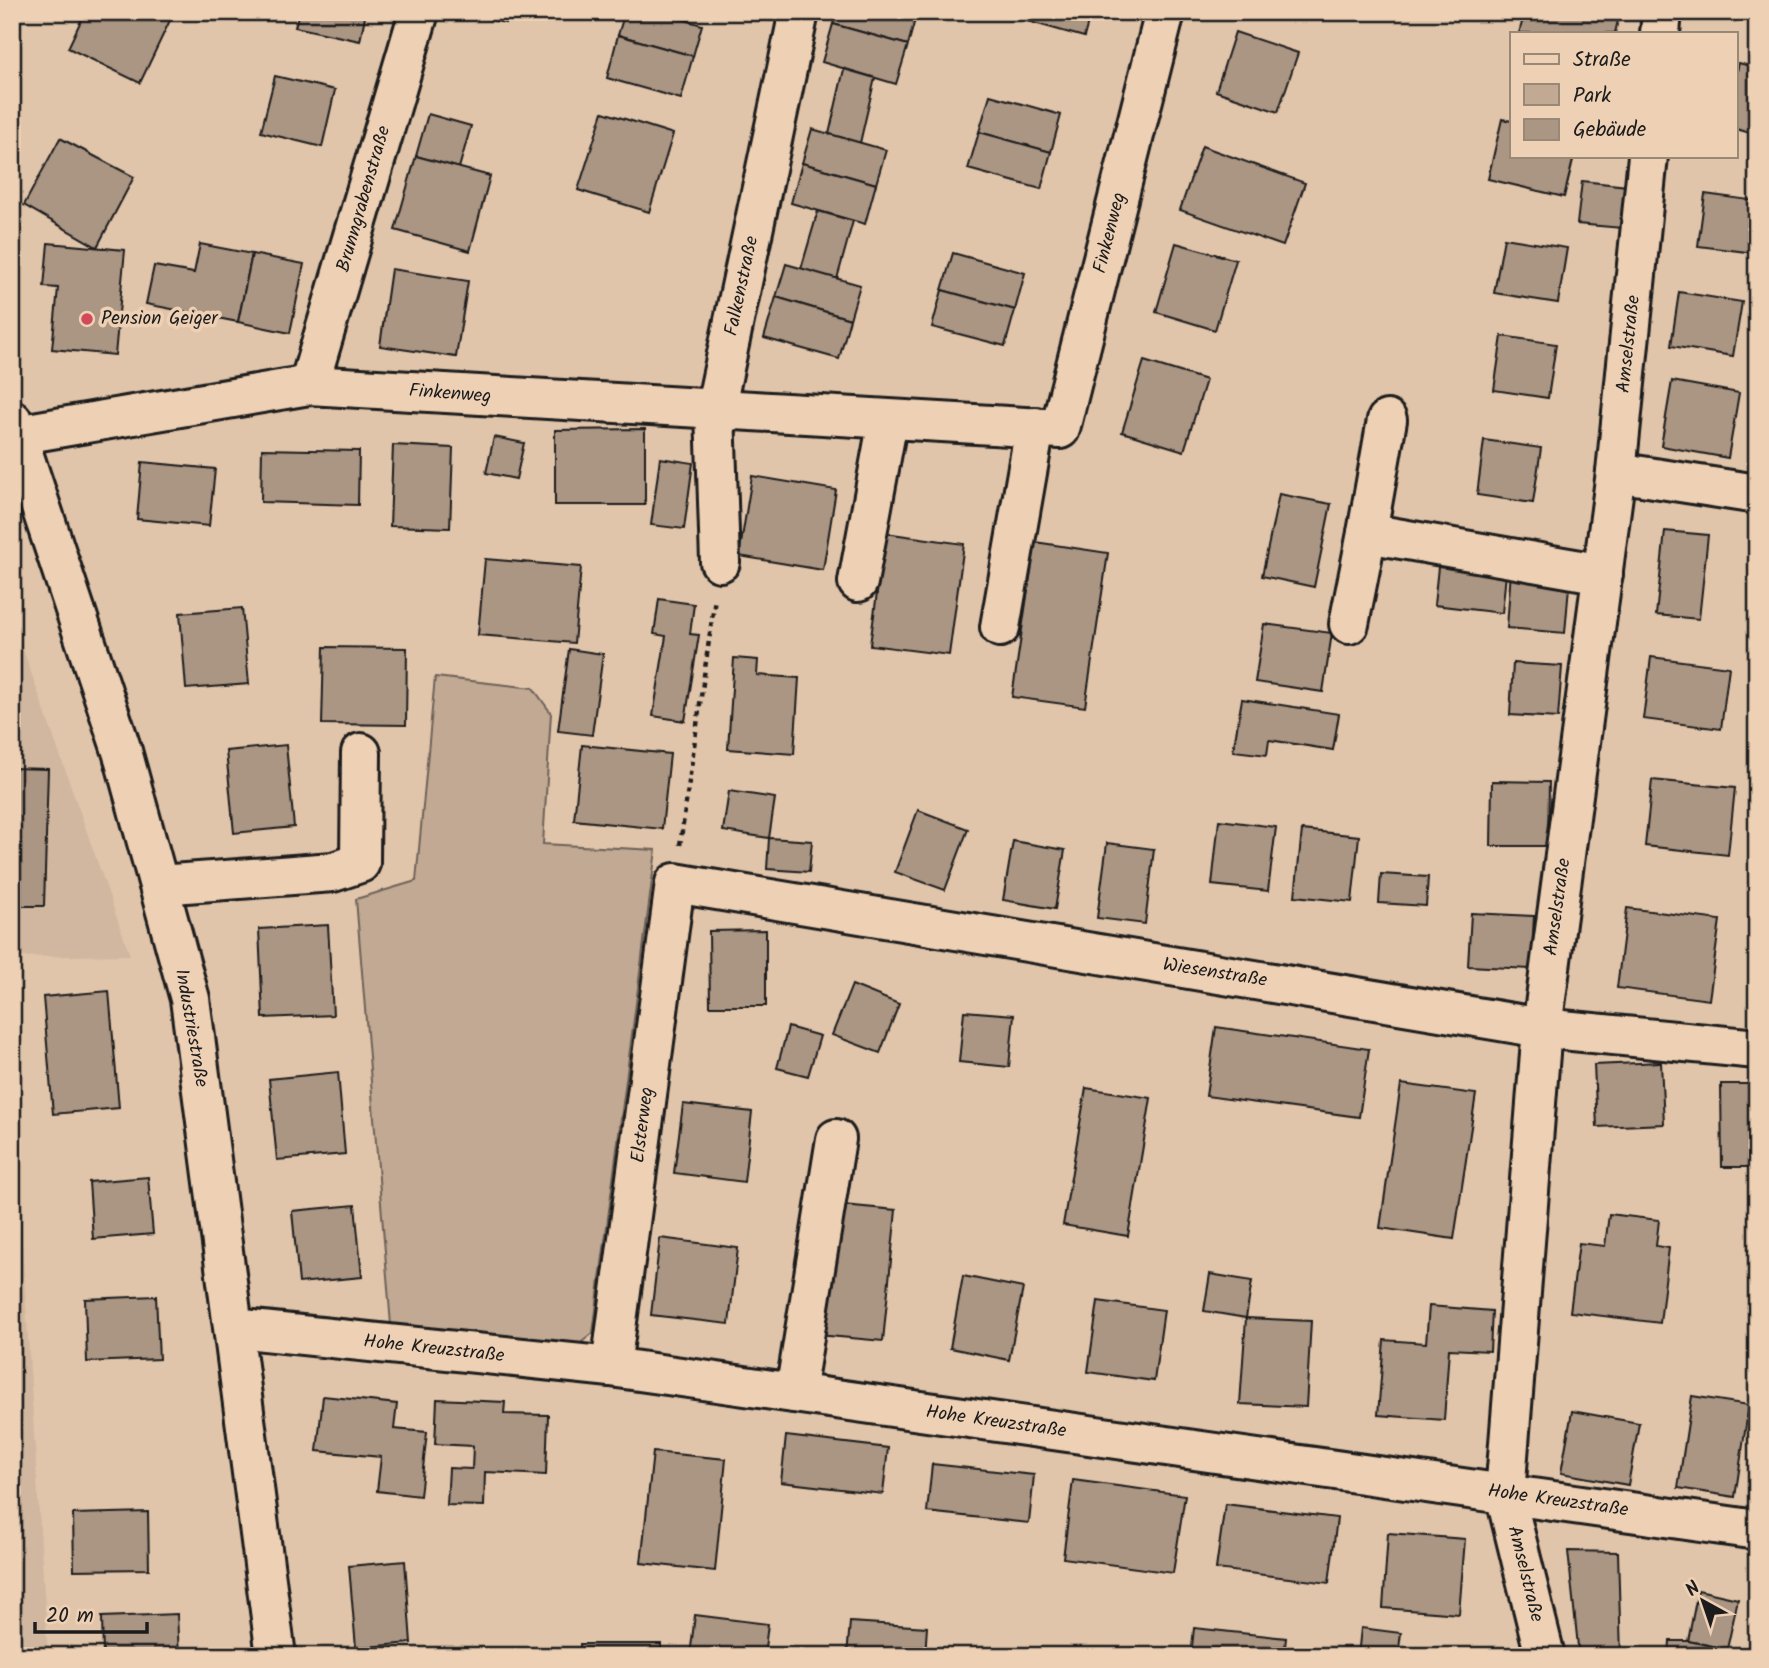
<svg xmlns="http://www.w3.org/2000/svg" width="1769" height="1668" font-family="Kalam,sans-serif">
	<rect width="100%" height="100%" fill="#e1c5ab"/>
	<filter id="ink" filterUnits="userSpaceOnUse"><feTurbulence type="fractalNoise" baseFrequency=".0143" numOctaves="2"/><feDisplacementMap in="SourceGraphic" scale="14" xChannelSelector="R" yChannelSelector="G"/><feConvolveMatrix kernelMatrix="1 2 1 2 8 2 1 2 1" color-interpolation-filters="sRGB"/></filter>
	<g filter="url(#ink)">
		<!-- built -->
		<g fill="#d1b79f">
			<polygon points="12,618 130,955 12,957"/>
			<polygon points="12,1081 48,1656 12,1656"/>
		</g>
		<!-- green -->
		<polygon fill="#c1a993" stroke="#6e6258" stroke-width="2" points="435,677 533,688 551,713 543,844 656,850 593,1333 577,1346 391,1325 356,899 416,881"/>
		<!-- building -->
		<g fill="#ab9583" stroke="#1c1c1c" stroke-width="2">
			<polygon points="85,12 174,12 140,83 68,48"/>
			<polygon points="299,12 366,12 360,41 295,27"/>
			<polygon points="460,12 508,12 505,23"/>
			<polygon points="625,12 658,12 702,25 693,56 618,35"/>
			<polygon points="837,12 917,12 908,45 833,24"/>
			<polygon points="1010,12 1091,12 1084,37 1009,16"/>
			<polygon points="1525,12 1620,12 1615,33 1519,33"/>
			<polygon points="833,24 908,45 896,84 822,62"/>
			<polygon points="1235,32 1298,53 1278,112 1216,91"/>
			<polygon points="618,35 693,56 681,99 607,78"/>
			<polygon points="1739,63 1757,68 1757,135 1736,129 1736,75"/>
			<polygon points="844,69 875,78 860,143 829,134"/>
			<polygon points="275,76 335,90 322,147 261,132"/>
			<polygon points="990,95 1061,115 1051,152 979,132"/>
			<polygon points="603,112 673,134 649,212 578,190"/>
			<polygon points="428,114 471,126 459,168 416,156"/>
			<polygon points="1502,119 1512,121 1512,156 1574,156 1564,197 1488,179"/>
			<polygon points="812,129 886,150 876,184 802,163"/>
			<polygon points="979,132 1051,152 1041,189 968,169"/>
			<polygon points="60,138 134,177 97,247 24,205"/>
			<polygon points="1202,146 1305,183 1283,246 1180,210"/>
			<polygon points="416,156 490,176 470,251 395,230"/>
			<polygon points="802,163 876,184 865,224 791,203"/>
			<polygon points="1582,181 1627,186 1622,228 1577,224"/>
			<polygon points="1705,194 1757,201 1755,253 1698,246"/>
			<polygon points="818,211 853,221 837,279 801,269"/>
			<polygon points="1504,238 1567,248 1558,303 1494,293"/>
			<polygon points="48,243 125,250 115,355 52,349 58,288 44,287"/>
			<polygon points="1176,243 1236,260 1215,330 1156,312"/>
			<polygon points="200,244 252,254 238,322 146,304 154,266 194,273"/>
			<polygon points="953,253 1025,273 1015,310 942,290"/>
			<polygon points="252,254 304,264 290,333 238,322"/>
			<polygon points="786,264 860,285 850,319 776,297"/>
			<polygon points="391,269 468,281 456,357 380,346"/>
			<polygon points="942,290 1015,310 1005,346 932,327"/>
			<polygon points="1679,292 1742,302 1733,356 1671,346"/>
			<polygon points="776,297 850,319 839,359 764,338"/>
			<polygon points="1502,336 1556,344 1548,398 1494,390"/>
			<polygon points="1144,361 1206,380 1184,451 1122,432"/>
			<polygon points="1672,381 1739,393 1728,458 1661,446"/>
			<polygon points="645,429 645,505 555,505 555,430"/>
			<polygon points="494,437 524,443 516,479 486,473"/>
			<polygon points="1484,440 1541,448 1533,503 1477,495"/>
			<polygon points="393,445 453,448 450,528 390,526"/>
			<polygon points="262,449 359,451 358,505 261,502"/>
			<polygon points="660,458 693,463 684,529 651,525"/>
			<polygon points="142,462 215,469 209,526 137,519"/>
			<polygon points="752,476 836,490 823,570 739,556"/>
			<polygon points="1279,494 1331,504 1314,587 1262,576"/>
			<polygon points="1665,531 1708,535 1699,619 1656,615"/>
			<polygon points="885,533 964,544 949,655 870,645"/>
			<polygon points="1035,542 1108,553 1085,707 1012,697"/>
			<polygon points="485,559 581,567 574,643 478,635"/>
			<polygon points="1438,567 1506,574 1502,613 1434,605"/>
			<polygon points="1511,570 1570,575 1565,633 1507,628"/>
			<polygon points="659,599 694,604 690,634 699,635 685,721 653,716 666,636 654,634"/>
			<polygon points="242,608 249,684 186,689 180,613"/>
			<polygon points="1264,624 1332,633 1323,692 1255,682"/>
			<polygon points="324,647 407,648 406,725 322,724"/>
			<polygon points="569,649 603,654 592,735 558,731"/>
			<polygon points="1651,657 1729,667 1721,729 1643,719"/>
			<polygon points="734,658 758,660 757,675 799,678 794,754 728,749"/>
			<polygon points="1513,663 1562,666 1558,718 1510,715"/>
			<polygon points="1242,699 1339,714 1333,750 1269,740 1267,755 1233,751"/>
			<polygon points="286,745 294,827 234,833 226,751"/>
			<polygon points="582,745 670,754 662,829 574,820"/>
			<polygon points="12,768 48,769 44,906 12,906"/>
			<polygon points="1652,780 1735,788 1728,855 1645,846"/>
			<polygon points="1492,781 1549,782 1548,846 1491,846"/>
			<polygon points="729,791 775,798 769,838 723,831"/>
			<polygon points="918,810 968,829 945,890 895,872"/>
			<polygon points="1219,820 1276,827 1268,891 1212,885"/>
			<polygon points="1302,830 1359,836 1352,902 1295,896"/>
			<polygon points="769,838 812,841 809,872 767,869"/>
			<polygon points="1013,841 1065,850 1055,909 1003,900"/>
			<polygon points="1107,843 1154,849 1145,924 1097,918"/>
			<polygon points="1381,874 1428,877 1426,906 1379,903"/>
			<polygon points="1627,908 1720,920 1709,1000 1617,988"/>
			<polygon points="1471,913 1534,916 1531,969 1468,966"/>
			<polygon points="328,925 333,1015 263,1018 259,929"/>
			<polygon points="766,930 766,1006 710,1006 709,931"/>
			<polygon points="852,985 899,1004 880,1053 832,1035"/>
			<polygon points="109,991 119,1108 53,1114 43,997"/>
			<polygon points="964,1011 1014,1015 1009,1067 959,1062"/>
			<polygon points="788,1027 820,1036 808,1076 777,1068"/>
			<polygon points="1216,1027 1369,1049 1359,1117 1206,1096"/>
			<polygon points="1661,1062 1664,1124 1597,1127 1594,1065"/>
			<polygon points="338,1072 345,1154 277,1160 269,1079"/>
			<polygon points="1401,1084 1476,1094 1454,1239 1380,1228"/>
			<polygon points="1721,1084 1757,1084 1757,1167 1722,1167"/>
			<polygon points="1086,1088 1151,1098 1128,1236 1063,1225"/>
			<polygon points="683,1104 752,1112 744,1182 674,1173"/>
			<polygon points="148,1177 153,1234 93,1239 89,1182"/>
			<polygon points="832,1204 896,1210 883,1341 818,1335"/>
			<polygon points="355,1205 362,1277 299,1283 292,1211"/>
			<polygon points="1609,1214 1659,1220 1656,1246 1669,1248 1660,1323 1570,1312 1579,1243 1605,1246"/>
			<polygon points="660,1238 738,1248 729,1324 651,1315"/>
			<polygon points="1210,1274 1252,1281 1246,1318 1204,1311"/>
			<polygon points="963,1276 1023,1288 1009,1360 950,1348"/>
			<polygon points="156,1296 159,1359 87,1362 85,1299"/>
			<polygon points="1098,1301 1164,1310 1154,1381 1088,1372"/>
			<polygon points="1429,1306 1492,1311 1490,1351 1449,1349 1444,1420 1378,1415 1384,1340 1426,1343"/>
			<polygon points="1246,1318 1311,1321 1306,1407 1240,1404"/>
			<polygon points="323,1396 397,1404 394,1429 427,1432 420,1496 377,1491 381,1457 317,1451"/>
			<polygon points="1692,1396 1749,1405 1735,1497 1678,1488"/>
			<polygon points="437,1399 505,1402 504,1414 548,1415 546,1475 485,1472 484,1506 447,1505 449,1468 472,1469 473,1446 435,1444"/>
			<polygon points="1572,1411 1639,1423 1628,1485 1561,1473"/>
			<polygon points="786,1436 888,1448 883,1494 781,1482"/>
			<polygon points="653,1452 726,1459 715,1571 641,1563"/>
			<polygon points="932,1464 1034,1475 1029,1523 927,1512"/>
			<polygon points="1073,1480 1185,1495 1173,1573 1063,1558"/>
			<polygon points="1225,1504 1337,1518 1329,1583 1216,1569"/>
			<polygon points="148,1512 149,1569 74,1570 73,1514"/>
			<polygon points="1388,1533 1465,1539 1459,1614 1383,1608"/>
			<polygon points="1568,1551 1618,1552 1621,1656 1579,1656"/>
			<polygon points="405,1561 411,1643 356,1648 349,1566"/>
			<polygon points="1698,1590 1738,1599 1727,1649 1688,1641"/>
			<polygon points="177,1614 179,1656 103,1656 102,1617"/>
			<polygon points="695,1615 768,1624 764,1656 690,1656"/>
			<polygon points="850,1622 927,1627 925,1656 847,1656"/>
			<polygon points="1194,1628 1286,1638 1284,1656 1191,1656"/>
			<polygon points="1361,1628 1401,1633 1398,1656 1358,1656"/>
			<polygon points="1670,1641 1688,1641 1727,1649 1749,1648 1748,1656 1669,1656"/>
			<rect x="580" y="1644" width="81" height="12"/>
		</g>
		<g fill="none" stroke-linecap="round" stroke-linejoin="round">
			<!-- minor casing -->
			<g stroke="#1c1c1c" stroke-width="44">
				<g id="minor">
					<polyline points="1660,33 1662,12"/>
					<polyline points="309,385 419,12"/>
					<polyline points="12,420 122,751 190,999 276,1656"/>
					<polyline points="1387,420 1367,533 1603,574"/>
					<polyline points="16,435 309,385 1060,429 1165,12"/>
					<polyline points="1616,472 1757,494"/>
					<polyline points="720,562 715,411 799,12"/>
					<polyline points="858,582 888,420"/>
					<polyline points="1349,624 1367,533"/>
					<polyline points="1000,627 1035,427"/>
					<polyline points="159,885 333,872 360,863 361,753"/>
					<polyline points="234,1328 611,1367 1757,1530"/>
					<polyline points="611,1367 675,883 1542,1028 1757,1049"/>
					<polyline points="795,1393 836,1139"/>
					<polyline points="1545,1656 1505,1494 1542,1028 1616,472 1648,156"/>
				</g>
			</g>
			<!-- path -->
			<polyline stroke="#1c1c1c" stroke-width="4.5" stroke-dasharray="5 5" stroke-linecap="butt" points="680,845 715,598"/>
			<!-- minor -->
			<use href="#minor" stroke="#eed0b4" stroke-width="38"/>
		</g>
	</g>
	<!-- markers -->
	<circle fill="#d1495b" stroke="#eed0b4" stroke-width="2.5" cx="87" cy="319" r="7"/>
	<g text-anchor="middle" dominant-baseline="central" stroke-width="7" stroke-linejoin="round" paint-order="stroke">
		<!-- street labels -->
		<g font-size="19" fill="#1c1c1c" stroke="#eed0b4">
			<text transform="translate(364 199) rotate(-74)">Brunngrabenstraße</text>
			<text transform="translate(1110 233) rotate(-76)">Finkenweg</text>
			<text transform="translate(742 286) rotate(-78)">Falkenstraße</text>
			<text transform="translate(1629 344) rotate(-84)">Amselstraße</text>
			<text transform="translate(450 394) rotate(4)">Finkenweg</text>
			<text transform="translate(1558 907) rotate(-82)">Amselstraße</text>
			<text transform="translate(1215 973) rotate(9)">Wiesenstraße</text>
			<text transform="translate(191 1028) rotate(80)">Industriestraße</text>
			<text transform="translate(643 1125) rotate(-83)">Elsterweg</text>
			<text transform="translate(434 1349) rotate(6)">Hohe Kreuzstraße</text>
			<text transform="translate(996 1422) rotate(8)">Hohe Kreuzstraße</text>
			<text transform="translate(1558 1501) rotate(8)">Hohe Kreuzstraße</text>
			<text transform="translate(1525 1574) rotate(76)">Amselstraße</text>
		</g>
		<!-- poi labels -->
		<g font-size="19" fill="#1c1c1c" stroke="#eed0b4" text-anchor="start">
			<text x="101" y="319">Pension Geiger</text>
		</g>
	</g>
	<!-- margin -->
	<rect width="1769" height="1668" fill="none" stroke="#eed0b4" stroke-width="42"/>
	<rect x="21" y="21" width="1727" height="1626" fill="none" stroke="#1c1c1c" stroke-width="2.5" filter="url(#ink)"/>
	<!-- legend -->
	<rect x="1510" y="32" width="228" height="126" fill="#eed0b4" stroke="#9a8877" stroke-width="2"/>
	<rect x="1524" y="54" width="35" height="10" fill="#eed0b4" stroke="#9a8877" stroke-width="2"/>
	<text x="1573" y="66" font-size="21" fill="#1c1c1c">Straße</text>
	<rect x="1524" y="84" width="35" height="21" fill="#c1a993" stroke="#9a8877" stroke-width="2"/>
	<text x="1573" y="102" font-size="21" fill="#1c1c1c">Park</text>
	<rect x="1524" y="119" width="35" height="21" fill="#ab9583" stroke="#9a8877" stroke-width="2"/>
	<text x="1573" y="136" font-size="21" fill="#1c1c1c">Gebäude</text>
	<!-- north arrow -->
	<g transform="translate(1703 1601) rotate(320)" stroke="#eed0b4" stroke-width="5" paint-order="stroke">
	<path d="M0-5L12 26L0 18L-12 26Z" fill="#1c1c1c"/>
	<text y="-10" font-size="19" font-weight="bold" text-anchor="middle" fill="#1c1c1c">N</text>
	</g>
	<!-- scale -->
	<path d="M35 1622v10h112v-10" fill="none" stroke="#1c1c1c" stroke-width="3.5"/>
	<text x="46" y="1622" font-size="21" fill="#1c1c1c" stroke="#eed0b4" stroke-width="5" paint-order="stroke">20 m</text>
</svg>
